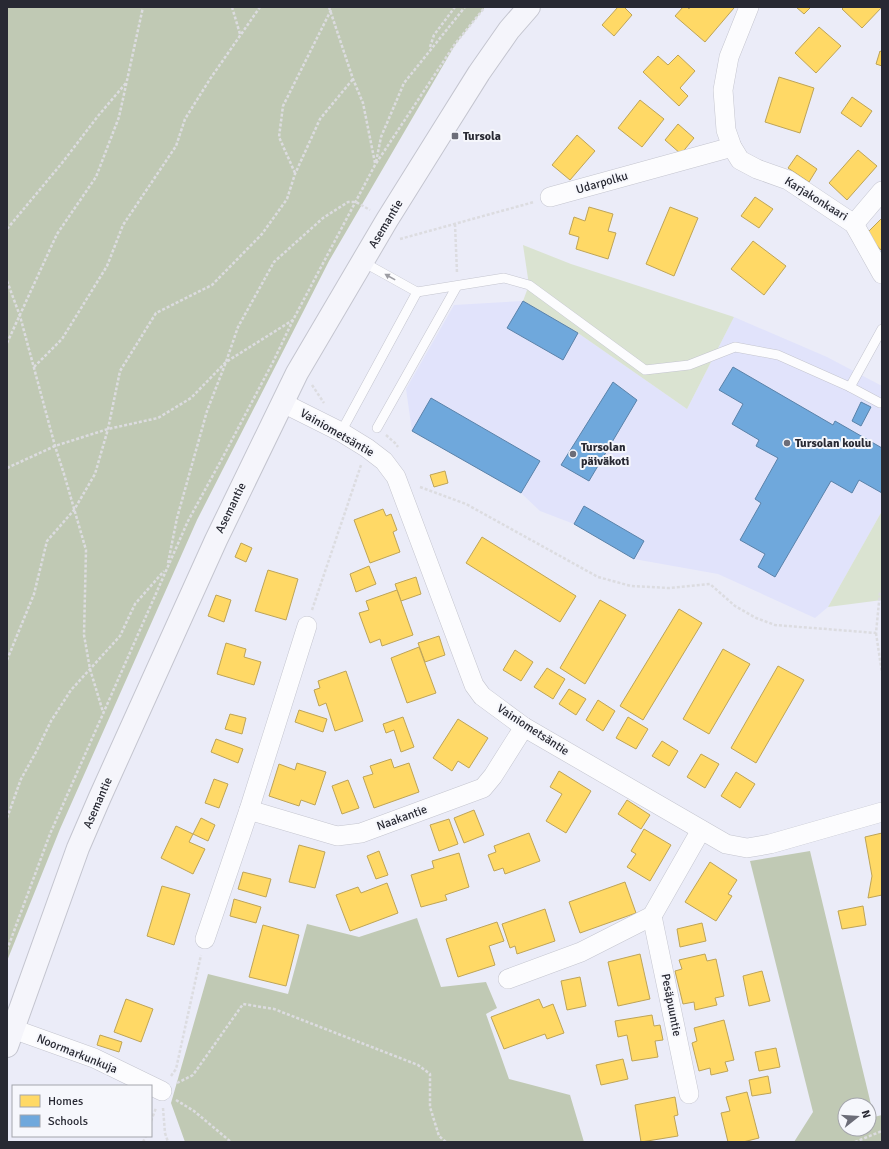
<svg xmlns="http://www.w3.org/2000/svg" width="889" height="1149" font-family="Signika,sans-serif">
	<rect width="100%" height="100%" fill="#ebecf8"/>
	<!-- built -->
	<polygon fill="#e1e3fb" points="523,301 578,333 687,409 734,317 827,357 882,386 882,511 828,607 815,618 718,574 634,559 574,524 540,511 521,493 412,431 406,389 454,305"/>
	<!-- green -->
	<g fill="#dae3d1">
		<polygon points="523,245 571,264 734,317 687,409 578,333 523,301 529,285"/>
		<polygon points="882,511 882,600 828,607"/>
	</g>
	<!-- forest -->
	<g fill="#c0c9b4" fill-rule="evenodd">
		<polygon points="7,7 485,7 455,45 329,261 197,520 60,829 7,961"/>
		<path d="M810 851 874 1117 882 1115V1142H794L813 1112 750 861ZM845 1105H869V1129H845Z"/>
		<polygon points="417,918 441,987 486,982 497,1008 486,1014 509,1079 570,1095 584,1142 185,1142 171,1103 208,974 288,994 307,924 359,937"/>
	</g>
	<!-- homes -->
	<g fill="#ffd966" stroke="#bea457">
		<polygon points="618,7 624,7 632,15 614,36 602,25"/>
		<polygon points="683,7 687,7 689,9 690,7 732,7 734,8 705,42 675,16"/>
		<polygon points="796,7 811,7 804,14"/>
		<polygon points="844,7 882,7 862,28 842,9"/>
		<polygon points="819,27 841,46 816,73 795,53"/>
		<polygon points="880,51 882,52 882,66 876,64"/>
		<polygon points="678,55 695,71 680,88 688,96 679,106 643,72 658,56 668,65"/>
		<polygon points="779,77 814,88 800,133 765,122"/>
		<polygon points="852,97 872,111 861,127 841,113"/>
		<polygon points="640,100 664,119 642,147 618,128"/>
		<polygon points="678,124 694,138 681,154 665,140"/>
		<polygon points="577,135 595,151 570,180 552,165"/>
		<polygon points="858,150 877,166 847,200 829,183"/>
		<polygon points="797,155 817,169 809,182 788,168"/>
		<polygon points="755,197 773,209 759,228 741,216"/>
		<polygon points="589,207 613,214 608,231 616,233 608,259 576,249 579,237 569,234 574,217 585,221"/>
		<polygon points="670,207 698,218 674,276 646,264"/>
		<polygon points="882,218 882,251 866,234"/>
		<polygon points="753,241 786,266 764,295 731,269"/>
		<polygon points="445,471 448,483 434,487 430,475"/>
		<polygon points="383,509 386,516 391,514 397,530 393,532 400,552 370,563 354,520"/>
		<polygon points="482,537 576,596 560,622 466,563"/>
		<polygon points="241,543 252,548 246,562 235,557"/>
		<polygon points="369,566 376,584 356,592 350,574"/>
		<polygon points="268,570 298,579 286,620 255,611"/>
		<polygon points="416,577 421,594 401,601 395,584"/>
		<polygon points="397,590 413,635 382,646 380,639 370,643 359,613 369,610 366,601"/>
		<polygon points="216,595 231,600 224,622 208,616"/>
		<polygon points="600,600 626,615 585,684 560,668"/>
		<polygon points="679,609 702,623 643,720 620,706"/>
		<polygon points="439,636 445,655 425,662 418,643"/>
		<polygon points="226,643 246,649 244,657 261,662 254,685 217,674"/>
		<polygon points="419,647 436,693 407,703 391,658"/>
		<polygon points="723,649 750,664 709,734 683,719"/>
		<polygon points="515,650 533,662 521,681 503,670"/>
		<polygon points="778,666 804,680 756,763 731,748"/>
		<polygon points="547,668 565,679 553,699 534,687"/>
		<polygon points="346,671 363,721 335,731 326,703 319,706 314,690 320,688 318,681"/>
		<polygon points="569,689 586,699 576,715 559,704"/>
		<polygon points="598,700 615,711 603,731 586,720"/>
		<polygon points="299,710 327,719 323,732 295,722"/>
		<polygon points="230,714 246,718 242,734 225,729"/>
		<polygon points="403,717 414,747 401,752 394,730 386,733 383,724"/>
		<polygon points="628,717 648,729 636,749 616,738"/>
		<polygon points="458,719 488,738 469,768 458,761 452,771 433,758"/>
		<polygon points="216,739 243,749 238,763 211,752"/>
		<polygon points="662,741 678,751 669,766 652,756"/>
		<polygon points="701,754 719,764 705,788 687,777"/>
		<polygon points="391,759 394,768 409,763 419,792 374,808 363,777 373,774 370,766"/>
		<polygon points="297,763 326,772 315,805 301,800 299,806 269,796 279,764 295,770"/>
		<polygon points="559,771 591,791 566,833 546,821 562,794 550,787"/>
		<polygon points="736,772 755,784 740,808 721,796"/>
		<polygon points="214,779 228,784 219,808 205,803"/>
		<polygon points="348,780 359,808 342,814 332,786"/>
		<polygon points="627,800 650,815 641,829 618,814"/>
		<polygon points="474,810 484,835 464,843 454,818"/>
		<polygon points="201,818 215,825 208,841 193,834"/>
		<polygon points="449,819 458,844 439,851 430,825"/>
		<polygon points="176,826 193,834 189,842 205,849 193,874 161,858"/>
		<polygon points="644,829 671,845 650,881 627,867 636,854 631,851"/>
		<polygon points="529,833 540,861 505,874 503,868 494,871 488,855 496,852 494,846"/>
		<polygon points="882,833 882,895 868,898 872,876 865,837"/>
		<polygon points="299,845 325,852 315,888 289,882"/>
		<polygon points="379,851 388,875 376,879 367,856"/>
		<polygon points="459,853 469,887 445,895 447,900 421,907 411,875 434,868 432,861"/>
		<polygon points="710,862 737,880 728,894 732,896 716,921 685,902"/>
		<polygon points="243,872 271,879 266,897 238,889"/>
		<polygon points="625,882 636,913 580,933 569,902"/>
		<polygon points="387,883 398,913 350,931 336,895 358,887 361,893"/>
		<polygon points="162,886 190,894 174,945 147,936"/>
		<polygon points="234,899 261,907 256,923 230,916"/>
		<polygon points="863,906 866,925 842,929 838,911"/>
		<polygon points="545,909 555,941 517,954 515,946 510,948 502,924"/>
		<polygon points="497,922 504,941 489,946 495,965 458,977 446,939"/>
		<polygon points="702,923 706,941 680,947 677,929"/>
		<polygon points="263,925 299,935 286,986 249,977"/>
		<polygon points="640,954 650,999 618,1006 608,962"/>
		<polygon points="705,954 707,961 716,959 724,996 715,998 717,1005 695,1010 694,1002 683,1004 675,971 682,969 679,960"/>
		<polygon points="762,971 770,1001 749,1006 743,976"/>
		<polygon points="580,977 586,1006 567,1010 561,981"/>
		<polygon points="126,999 153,1009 141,1042 114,1032"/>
		<polygon points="539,999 543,1008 553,1004 564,1033 547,1039 545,1034 504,1049 491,1017"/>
		<polygon points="652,1015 654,1026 660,1025 663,1040 655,1041 658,1057 632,1061 627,1035 618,1037 615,1021"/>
		<polygon points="724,1020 734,1060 725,1062 728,1071 711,1075 710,1068 699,1071 692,1043 697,1041 694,1028"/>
		<polygon points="100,1035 122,1042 119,1052 97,1045"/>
		<polygon points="776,1048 780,1067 759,1071 755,1052"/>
		<polygon points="623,1059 628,1079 601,1085 596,1065"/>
		<polygon points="768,1076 771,1093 752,1096 749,1080"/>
		<polygon points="747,1092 759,1138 743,1142 728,1142 721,1113 730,1111 726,1097"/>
		<polygon points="675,1097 678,1115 674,1116 678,1136 641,1142 635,1105"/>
	</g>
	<!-- schools -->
	<g fill="#6fa8dc" stroke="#5a82a9">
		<polygon points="523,301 578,333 563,360 507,328"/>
		<polygon points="733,367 833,425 835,421 882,448 882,493 859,480 852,493 831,481 775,577 758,567 765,554 740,540 761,503 755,499 778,458 756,446 759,440 732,424 743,404 719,390"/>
		<polygon points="613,382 637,400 589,481 561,465"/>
		<polygon points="431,398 540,461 521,493 412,431"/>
		<polygon points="861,402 871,407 861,426 852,421"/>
		<polygon points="584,506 644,541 634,559 574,524"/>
	</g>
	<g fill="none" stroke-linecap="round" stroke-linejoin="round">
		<!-- service casing -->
		<g stroke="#c4c5cf" stroke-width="10">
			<g id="service">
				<polyline points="363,262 417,292 504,278 529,285 645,370 689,365 735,347 778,355 850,387"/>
				<polyline points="880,403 850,387 882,329"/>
				<polyline points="377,428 457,286"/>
				<polyline points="341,432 417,292"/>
			</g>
		</g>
		<!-- minor casing -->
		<g stroke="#c4c5cf" stroke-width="20">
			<g id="minor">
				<polyline points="749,7 729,57 723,90 726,130 732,147 740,160 757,169 788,180 854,224 882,274"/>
				<polyline points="550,197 732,147"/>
				<polyline points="854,224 882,191"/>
				<polyline points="283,403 341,432 367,448 384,461 396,477 474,685 482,696 524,727 726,844 747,848 770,844 882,812"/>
				<polyline points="249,810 337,836 361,833 483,788 493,776 524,727"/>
				<polyline points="652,916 689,1094"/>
				<polyline points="205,939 249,810 307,626"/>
				<polyline points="508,979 581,952 652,916 701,830"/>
				<polyline points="13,1029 94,1058 162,1091"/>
			</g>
		</g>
		<!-- secondary casing -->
		<g stroke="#c4c5cf" stroke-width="24">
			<polyline id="secondary" points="7,1046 78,848 100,797 216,540 297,373 387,220 447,124 479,73 509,30 529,7"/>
		</g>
		<!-- path -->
		<g stroke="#dcdce0" stroke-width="2.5" stroke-dasharray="3 2" stroke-linecap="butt">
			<polyline points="232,7 240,34"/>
			<polyline points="329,7 353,79 363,103 375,163"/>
			<polyline points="430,47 434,35 455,7"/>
			<polyline points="376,162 381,137 404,83 465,7"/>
			<polyline points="295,173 279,137 283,106 331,10"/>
			<polyline points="455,224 457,273"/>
			<polyline points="7,229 62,163 98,116 126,83"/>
			<polyline points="400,239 534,202"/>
			<polyline points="7,281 20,316 55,446 64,474 86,550 84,635 90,669 103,712"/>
			<polyline points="7,343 57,234 96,177 119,117 143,7"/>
			<polyline points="34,367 62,339 107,266 123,225 176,146 185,119 210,79 260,7"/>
			<polyline points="312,385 324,403"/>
			<polyline points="386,435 395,443 398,447"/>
			<polyline points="7,468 55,446 108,429 158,418 191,398 226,362 293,320"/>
			<polyline points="420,487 466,504 598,577 631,586 669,588 710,584 735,606 756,618 775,625 876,633 880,592 882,590"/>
			<polyline points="168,563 177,518 207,411 226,362 238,327 274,262 323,218 348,202 356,202 370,210"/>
			<polyline points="312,610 361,465"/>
			<polyline points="876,633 882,673"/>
			<polyline points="7,660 34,594 47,541 74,510 95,474 108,429 120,371 156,313 212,285 262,234 287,199 295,174 320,119 353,79"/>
			<polyline points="7,818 21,779 36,752 51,721 71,690 120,636 135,604 164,571"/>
			<polyline points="7,950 50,834 188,521 224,455 274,360 293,320 375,165 455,44 485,7"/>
			<polyline points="171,1076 176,1069 201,955"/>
			<polyline points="177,1083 193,1075 243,1004 274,1009 418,1065 430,1074 430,1107 439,1136 446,1142"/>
			<polyline points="176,1100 194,1111 231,1142"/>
			<polyline points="163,1108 165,1133 168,1142"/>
			<polyline points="151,1121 156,1108"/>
			<polyline points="143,1142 146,1136"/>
			<polyline points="855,1142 882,1131"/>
		</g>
		<!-- service -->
		<use href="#service" stroke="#fcfcfe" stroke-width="9"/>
		<!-- minor -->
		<use href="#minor" stroke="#fcfcfe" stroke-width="19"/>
		<!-- secondary -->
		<use href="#secondary" stroke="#f5f5fb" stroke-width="22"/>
	</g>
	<!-- one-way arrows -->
	<defs><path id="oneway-solid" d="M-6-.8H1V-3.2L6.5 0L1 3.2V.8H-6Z"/></defs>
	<use fill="#9d9da3" href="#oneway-solid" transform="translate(390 277) rotate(-151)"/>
	<!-- markers -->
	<g fill="#6c6d78" stroke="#f6f7fc" stroke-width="1.5">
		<rect x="451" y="132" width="8" height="8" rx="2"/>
		<circle cx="787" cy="443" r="4"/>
		<circle cx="573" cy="454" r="4"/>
	</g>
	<g text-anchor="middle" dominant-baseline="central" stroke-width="4" stroke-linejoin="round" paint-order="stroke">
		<!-- poi labels -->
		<g font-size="12" font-weight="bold" fill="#282933" stroke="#f6f7fc" text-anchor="start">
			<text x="463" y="136">Tursola</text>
			<text x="795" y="443">Tursolan koulu</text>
			<text x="581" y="447">Tursolan<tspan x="581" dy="14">päiväkoti</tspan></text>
		</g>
		<!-- street labels -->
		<g font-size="12" fill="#282933" stroke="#f6f7fc">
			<text transform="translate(602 183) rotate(-16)">Udarpolku</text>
			<text transform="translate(816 199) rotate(32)">Karjakonkaari</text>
			<text transform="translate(386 224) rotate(-59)">Asemantie</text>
			<text transform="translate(337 433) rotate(30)">Vainiometsäntie</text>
			<text transform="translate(231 508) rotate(-64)">Asemantie</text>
			<text transform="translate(533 730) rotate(33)">Vainiometsäntie</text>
			<text transform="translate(98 803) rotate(-66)">Asemantie</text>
			<text transform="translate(402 818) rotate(-20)">Naakantie</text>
			<text transform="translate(671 1005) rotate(79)">Pesäpuuntie</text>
			<text transform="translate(77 1054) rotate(22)">Noormarkunkuja</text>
		</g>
	</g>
	<!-- border -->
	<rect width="889" height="1149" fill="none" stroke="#282933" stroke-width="16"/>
	<!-- legend -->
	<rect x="12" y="1085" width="140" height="52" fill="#f6f7fc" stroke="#a4a5ac"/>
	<rect x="20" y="1095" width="20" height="12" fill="#ffd966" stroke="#a4a5ac"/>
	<text x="48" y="1105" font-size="12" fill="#282933">Homes</text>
	<rect x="20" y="1115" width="20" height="12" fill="#6fa8dc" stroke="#a4a5ac"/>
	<text x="48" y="1125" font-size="12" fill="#282933">Schools</text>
	<!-- north arrow -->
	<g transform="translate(857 1117) rotate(73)"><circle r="19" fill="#f6f7fc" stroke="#a4a5ac"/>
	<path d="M0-3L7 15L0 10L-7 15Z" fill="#6c6d78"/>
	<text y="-6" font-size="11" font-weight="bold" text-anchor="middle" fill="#282933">N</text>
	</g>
</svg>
